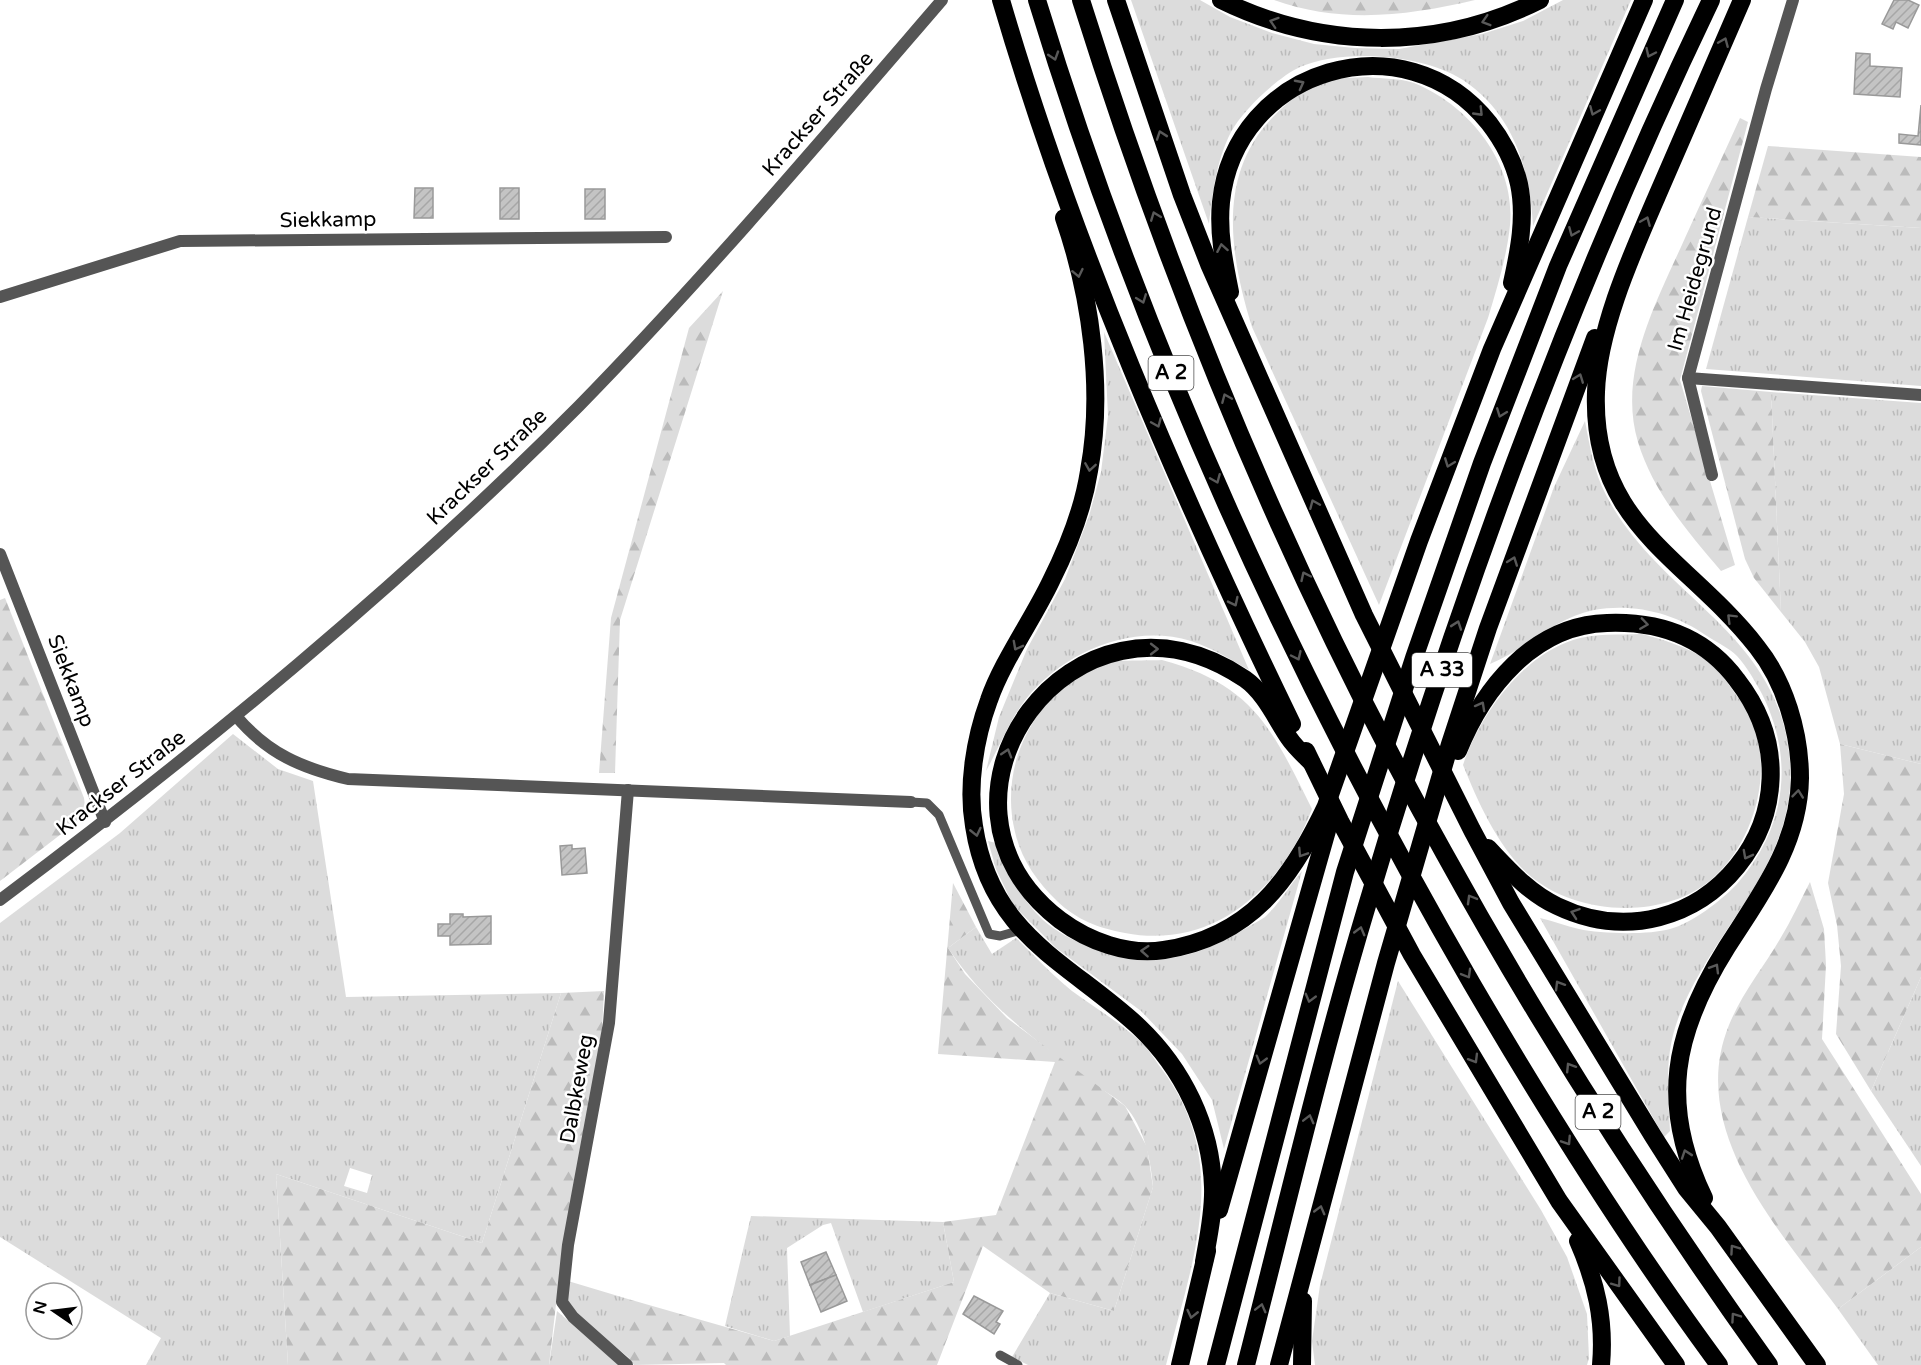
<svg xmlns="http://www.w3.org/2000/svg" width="1921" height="1365" font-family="'Varela Round',sans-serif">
	<defs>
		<pattern id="grass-tufts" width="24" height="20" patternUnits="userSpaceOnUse" patternTransform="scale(1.5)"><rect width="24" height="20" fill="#dcdcdc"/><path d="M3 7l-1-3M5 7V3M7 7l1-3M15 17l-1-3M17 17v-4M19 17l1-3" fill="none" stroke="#bbb"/></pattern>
		<pattern id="forest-firs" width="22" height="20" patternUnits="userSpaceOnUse" patternTransform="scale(1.5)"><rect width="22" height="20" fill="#dcdcdc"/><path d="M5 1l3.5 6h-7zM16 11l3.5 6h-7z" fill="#bbb"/></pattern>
		<pattern id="building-hatch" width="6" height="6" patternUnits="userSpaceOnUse" patternTransform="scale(1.5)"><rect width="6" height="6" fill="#c4c4c4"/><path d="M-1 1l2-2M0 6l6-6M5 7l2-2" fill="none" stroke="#a7a7a7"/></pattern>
	</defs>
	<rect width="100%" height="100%" fill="#fff"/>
	<!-- grass -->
	<g fill="url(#grass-tufts)" fill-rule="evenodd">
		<path d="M1131 0H1200L1230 17 1272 33 1314 44 1355 48 1399 49 1482 34 1523 21 1563 0H1631L1533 226C1530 169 1513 113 1463 80 1423 54 1343 48 1300 67 1278 77 1242 111 1231 132 1216 162 1213 191 1209 224Z"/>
		<path d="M1368 77C1382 79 1401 78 1414 83 1469 105 1516 163 1510 225 1507 256 1497 288 1488 318L1379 605 1252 327C1230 256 1216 174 1274 116 1287 102 1305 88 1323 82 1335 77 1354 78 1368 77Z"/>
		<polygon points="1748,217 1921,228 1921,386 1706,369"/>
		<path d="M1104 332 1249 670C1230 659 1212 648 1191 641 1131 623 1064 652 1026 699 1010 719 999 748 986 771L999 717 1027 649 1065 579 1089 516 1101 472 1108 416Z"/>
		<polygon points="1771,392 1921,403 1921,764 1840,744 1819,667 1805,642 1781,612"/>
		<path d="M1585 421C1590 447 1594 472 1606 495 1659 598 1780 631 1790 762 1798 865 1710 930 1678 1019 1664 1056 1668 1093 1670 1131L1664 1137 1540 918C1553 921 1566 926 1579 929 1601 934 1649 935 1670 929 1691 924 1722 900 1737 884 1786 828 1795 760 1762 694 1755 681 1747 667 1737 656 1729 648 1716 642 1707 636 1674 613 1634 603 1594 610 1554 618 1525 650 1490 664L1554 487Z"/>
		<path d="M1642 634C1663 640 1686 646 1705 659 1715 666 1725 679 1732 689 1737 697 1744 704 1748 712 1776 764 1756 840 1713 878 1665 921 1575 916 1528 874 1498 847 1478 802 1463 765 1480 715 1521 657 1573 640 1595 633 1619 635 1642 634Z"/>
		<path d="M1162 660C1254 685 1272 729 1312 809 1282 888 1214 950 1125 933 1098 928 1077 920 1057 901 1037 882 1021 859 1015 832 1007 800 1011 765 1026 735 1041 707 1062 677 1094 665 1111 659 1143 661 1162 660Z"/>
		<path d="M233 734 278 769 313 781 346 997 561 993 482 1243 276 1174 288 1365H146L161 1338 0 1237V923L120 833ZM350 1168 372 1175 367 1193 344 1186Z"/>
		<path d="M988 841 996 843C1007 871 1020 898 1043 920 1055 931 1074 941 1090 947 1146 969 1191 961 1241 931 1249 926 1258 922 1265 917 1279 904 1290 885 1302 871L1224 1149 1212 1100 1182 1054 1141 1011 1056 948 1013 905 996 869Z"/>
		<path d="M976 927 992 954 1016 938C1034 955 1052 975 1072 991 1095 1008 1121 1023 1142 1043 1149 1050 1155 1060 1161 1068 1233 1164 1192 1261 1166 1365H1028L1012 1357 1050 1293 1114 1311 1153 1187C1151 1161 1144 1126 1125 1106 1114 1095 1096 1087 1084 1077 1031 1036 986 1005 948 948Z"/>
		<polygon points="1921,977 1921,1166 1871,1091"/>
		<polygon points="1398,981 1541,1210 1567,1257 1587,1314 1589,1358 1587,1365 1315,1365 1312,1341 1320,1285"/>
		<polygon points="751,1216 943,1222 954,1282 863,1312 831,1223 823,1225 787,1248 790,1336 774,1341 725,1326"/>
		<polygon points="1921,1247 1921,1365 1878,1365 1838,1309"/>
		<polygon points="568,1281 628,1299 628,1357 576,1315 568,1301"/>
		<polygon points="557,1311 619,1365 549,1365"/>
	</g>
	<!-- forest -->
	<g fill="url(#forest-firs)">
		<path d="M1274 0H1475C1407 16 1341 24 1274 0Z"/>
		<path d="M1740 118 1748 122 1680 380 1735 565 1721 571C1688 532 1653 492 1638 442 1617 372 1657 301 1685 238 1703 198 1722 158 1740 118Z"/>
		<polygon points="1768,146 1921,157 1921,228 1748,217"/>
		<polygon points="723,291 620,620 615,773 599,773 611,618 689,328"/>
		<polygon points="1702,386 1771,392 1781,612 1754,578 1745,559 1701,391"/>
		<polygon points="5,598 84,798 86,815 0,881 0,600"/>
		<polygon points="1840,744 1921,764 1921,977 1871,1091 1836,1034 1841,966 1837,925 1828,883 1844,794"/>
		<path d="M1810 882 1824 929 1826 965 1822 1039 1921 1194V1247L1838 1309C1780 1231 1686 1130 1729 1025 1742 993 1763 968 1780 939 1791 921 1800 901 1810 882Z"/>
		<polygon points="953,883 976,927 948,948 965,974 1007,1018 1125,1106 1147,1147 1153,1187 1114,1311 1050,1293 983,1246 937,1365 726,1365 724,1363 634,1365 628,1357 628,1299 774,1341 954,1282 943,1222 996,1215 1055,1062 938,1054"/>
		<polygon points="604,991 602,1032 557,1296 549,1365 288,1365 276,1174 482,1243 561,993"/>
	</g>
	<!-- building -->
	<g fill="url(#building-hatch)" stroke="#999" stroke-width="1.5">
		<polygon points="1894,0 1908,0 1919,5 1908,28 1896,22 1893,29 1882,24"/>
		<polygon points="1856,53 1870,54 1870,66 1902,68 1900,97 1854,94"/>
		<polygon points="1921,105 1921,145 1899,143 1899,134 1918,136"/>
		<polygon points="415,188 433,188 433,218 414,218"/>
		<rect x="500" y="188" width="19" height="31"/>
		<rect x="585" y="189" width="20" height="30"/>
		<polygon points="572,845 572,849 585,848 587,873 562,875 560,846"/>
		<polygon points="450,914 463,914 463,917 491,916 491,944 450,945 450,936 438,936 438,924 450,924"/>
		<polygon points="826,1252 836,1275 810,1285 801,1262"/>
		<polygon points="836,1275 847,1301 821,1312 810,1285"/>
		<polygon points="974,1296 1003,1311 996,1322 1000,1324 994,1334 963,1314"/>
	</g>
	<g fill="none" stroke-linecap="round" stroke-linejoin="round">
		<!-- service -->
		<g stroke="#555" stroke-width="9">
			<polyline points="911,802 927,803 939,815 989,934 1000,936 1021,930"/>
			<polyline points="1000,1355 1018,1365"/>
		</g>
		<!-- minor -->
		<g stroke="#555" stroke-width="12">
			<polyline points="0,297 180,241 666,237"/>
			<polyline points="1688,378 1921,395"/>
			<polyline points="1712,475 1688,378 1766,89 1793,0"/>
			<polyline points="0,554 105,822"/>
			<path d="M236 716C268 754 302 768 348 779L911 802"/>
			<polyline points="627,1365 573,1317 562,1302 568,1245 609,1023 628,790"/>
		</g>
		<!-- tertiary -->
		<path stroke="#555" stroke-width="12" d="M0 900C203 748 400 586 579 406 706 276 824 137 942 0"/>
		<!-- motorway -->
		<g stroke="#000" stroke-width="18">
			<path d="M1001 0C1074 249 1179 491 1292 724"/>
			<path d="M1037 0C1142 344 1292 673 1472 984 1548 1114 1629 1243 1719 1365"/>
			<path d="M1081 0C1173 293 1293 582 1443 851 1541 1029 1651 1200 1769 1365"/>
			<polyline points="1116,0 1182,195 1209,264 1364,615 1472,830 1511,903 1653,1136 1686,1188 1718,1227 1817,1365"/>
			<path d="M1221 0C1323 50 1438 51 1540 0"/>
			<path d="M1064 218C1091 296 1104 390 1089 471 1083 510 1068 547 1051 581 1033 619 1002 662 989 700 975 738 967 786 974 826 991 937 1068 961 1139 1027 1183 1069 1211 1126 1213 1187 1214 1212 1208 1238 1204 1262"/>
			<path d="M1230 292C1224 262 1218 233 1221 202 1235 68 1405 17 1489 123 1503 141 1514 162 1519 184 1526 217 1519 251 1512 283"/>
			<polyline points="1306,751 1340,821 1412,955 1559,1201 1676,1365"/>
			<path d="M1458 751C1483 689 1533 625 1607 623 1659 621 1705 637 1737 680 1836 807 1699 974 1557 906 1529 893 1509 870 1488 848"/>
			<path d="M1311 762C1304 755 1295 747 1289 738 1276 719 1265 693 1245 679 1074 563 903 800 1060 920 1088 941 1128 956 1164 950 1250 937 1291 880 1326 806L1419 541 1492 349 1644 0"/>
			<path d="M1704 1198C1659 1104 1673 1033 1727 947 1761 894 1799 844 1800 778 1800 733 1785 682 1757 647 1688 558 1591 526 1596 392 1598 329 1632 254 1657 196 1685 131 1714 65 1742 0"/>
			<polyline points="1219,1210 1332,813"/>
			<path d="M1578 1241C1596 1282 1605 1320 1601 1365"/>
			<polyline points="1180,1365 1207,1251"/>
			<polyline points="1216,1365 1345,872 1414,658 1482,463 1558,266 1675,0"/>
			<path d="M1246 1365C1285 1213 1321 1059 1366 909 1458 598 1571 292 1711 0"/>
			<polyline points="1279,1365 1386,963 1450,744 1488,628 1595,338"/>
			<polyline points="1302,1365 1303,1301"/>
		</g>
	</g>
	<!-- one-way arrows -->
	<defs><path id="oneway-chevron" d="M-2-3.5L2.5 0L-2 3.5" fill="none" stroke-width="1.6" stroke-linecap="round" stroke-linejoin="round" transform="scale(1.5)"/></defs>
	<g stroke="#595959">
		<use href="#oneway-chevron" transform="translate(1486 21) rotate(163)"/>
		<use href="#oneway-chevron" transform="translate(1274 22) rotate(-162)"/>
		<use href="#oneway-chevron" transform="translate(1724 42) rotate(-67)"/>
		<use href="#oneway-chevron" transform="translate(1650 53) rotate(115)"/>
		<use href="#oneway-chevron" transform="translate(1054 56) rotate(72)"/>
		<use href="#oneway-chevron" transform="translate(1300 84) rotate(-28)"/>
		<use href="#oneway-chevron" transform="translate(1594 111) rotate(113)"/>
		<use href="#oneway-chevron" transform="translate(1479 112) rotate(46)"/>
		<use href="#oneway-chevron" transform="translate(1161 135) rotate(-109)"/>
		<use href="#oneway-chevron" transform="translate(1155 216) rotate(-111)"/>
		<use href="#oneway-chevron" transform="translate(1646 221) rotate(-67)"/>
		<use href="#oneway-chevron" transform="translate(1573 232) rotate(113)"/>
		<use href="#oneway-chevron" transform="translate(1222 248) rotate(-100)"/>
		<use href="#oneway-chevron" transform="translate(1078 273) rotate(78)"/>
		<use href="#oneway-chevron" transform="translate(1142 299) rotate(69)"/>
		<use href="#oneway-chevron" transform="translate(1579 378) rotate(-69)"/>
		<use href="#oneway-chevron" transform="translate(1226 398) rotate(-113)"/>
		<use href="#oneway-chevron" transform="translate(1501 413) rotate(111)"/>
		<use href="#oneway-chevron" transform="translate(1157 423) rotate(67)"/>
		<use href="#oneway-chevron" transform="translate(1449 463) rotate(111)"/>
		<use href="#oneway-chevron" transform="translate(1090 467) rotate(99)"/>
		<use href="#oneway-chevron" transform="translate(1216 479) rotate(67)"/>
		<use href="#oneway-chevron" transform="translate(1314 504) rotate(-113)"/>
		<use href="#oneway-chevron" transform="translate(1513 561) rotate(-70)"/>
		<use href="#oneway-chevron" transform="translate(1305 576) rotate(-115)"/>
		<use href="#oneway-chevron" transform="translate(1234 602) rotate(64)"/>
		<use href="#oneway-chevron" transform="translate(1731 618) rotate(-135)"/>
		<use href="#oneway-chevron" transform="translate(1644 624) rotate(8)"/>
		<use href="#oneway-chevron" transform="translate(1457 625) rotate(-71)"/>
		<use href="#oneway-chevron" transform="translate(1017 646) rotate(118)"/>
		<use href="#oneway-chevron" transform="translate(1154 649)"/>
		<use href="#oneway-chevron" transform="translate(1297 656) rotate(65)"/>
		<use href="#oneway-chevron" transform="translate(1481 706) rotate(-61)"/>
		<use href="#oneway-chevron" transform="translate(1007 753) rotate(-73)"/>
		<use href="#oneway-chevron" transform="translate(1798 794) rotate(-84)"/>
		<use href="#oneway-chevron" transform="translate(976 832) rotate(77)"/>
		<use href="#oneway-chevron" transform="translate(1302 853) rotate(123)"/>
		<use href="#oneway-chevron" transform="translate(1747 855) rotate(118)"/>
		<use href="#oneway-chevron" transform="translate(1471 899) rotate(-120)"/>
		<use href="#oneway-chevron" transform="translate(1575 913) rotate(-161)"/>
		<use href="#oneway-chevron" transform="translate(1360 931) rotate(-75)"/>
		<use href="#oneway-chevron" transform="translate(1145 951) rotate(-176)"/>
		<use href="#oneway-chevron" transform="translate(1715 968) rotate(-59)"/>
		<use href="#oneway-chevron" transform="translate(1467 974) rotate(60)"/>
		<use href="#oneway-chevron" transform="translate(1559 985) rotate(-121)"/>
		<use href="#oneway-chevron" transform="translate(1310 998) rotate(105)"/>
		<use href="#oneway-chevron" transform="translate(1474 1059) rotate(59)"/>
		<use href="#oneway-chevron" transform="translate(1261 1060) rotate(106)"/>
		<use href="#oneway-chevron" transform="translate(1570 1067) rotate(-122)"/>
		<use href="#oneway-chevron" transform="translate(1309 1119) rotate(-76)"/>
		<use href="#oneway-chevron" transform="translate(1567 1141) rotate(57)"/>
		<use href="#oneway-chevron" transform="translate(1686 1154) rotate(-109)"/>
		<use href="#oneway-chevron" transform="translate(1320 1210) rotate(-75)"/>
		<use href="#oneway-chevron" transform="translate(1734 1249) rotate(-125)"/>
		<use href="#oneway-chevron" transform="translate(1617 1283) rotate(54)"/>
		<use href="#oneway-chevron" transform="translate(1261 1308) rotate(-76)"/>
		<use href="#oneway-chevron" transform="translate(1192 1314) rotate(103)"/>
		<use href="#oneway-chevron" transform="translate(1735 1317) rotate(-125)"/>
	</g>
	<g text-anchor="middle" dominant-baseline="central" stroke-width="5" stroke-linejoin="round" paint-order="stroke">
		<!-- shield labels -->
		<g fill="#fff" stroke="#4c4c4c" stroke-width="1.5">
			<rect x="1148.5" y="356" width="45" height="34" rx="4.5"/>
			<rect x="1412" y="653" width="60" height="34" rx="4.5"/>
			<rect x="1575.5" y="1095" width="45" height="34" rx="4.5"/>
		</g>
		<g font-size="20" font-weight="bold" fill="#000">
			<text x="1171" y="373">A 2</text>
			<text x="1442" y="670">A 33</text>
			<text x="1598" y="1112">A 2</text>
		</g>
		<!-- street labels -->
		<g font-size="21" fill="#000" stroke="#fff">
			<text transform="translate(818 114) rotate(-49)">Krackser Straße</text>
			<text transform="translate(328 220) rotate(-1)">Siekkamp</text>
			<text transform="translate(1695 279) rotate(-74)">Im Heidegrund</text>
			<text transform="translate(487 467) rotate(-44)">Krackser Straße</text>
			<text transform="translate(71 681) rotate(69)">Siekkamp</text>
			<text transform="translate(121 783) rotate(-38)">Krackser Straße</text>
			<text transform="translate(577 1089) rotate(-80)">Dalbkeweg</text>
		</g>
	</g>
	<!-- north arrow -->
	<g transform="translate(54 1311) rotate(284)"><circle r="28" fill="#ffffff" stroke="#999999" stroke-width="1.5"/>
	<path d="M0-4.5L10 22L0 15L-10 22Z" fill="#000000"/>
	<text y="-9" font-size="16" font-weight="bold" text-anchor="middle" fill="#000000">N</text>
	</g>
</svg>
